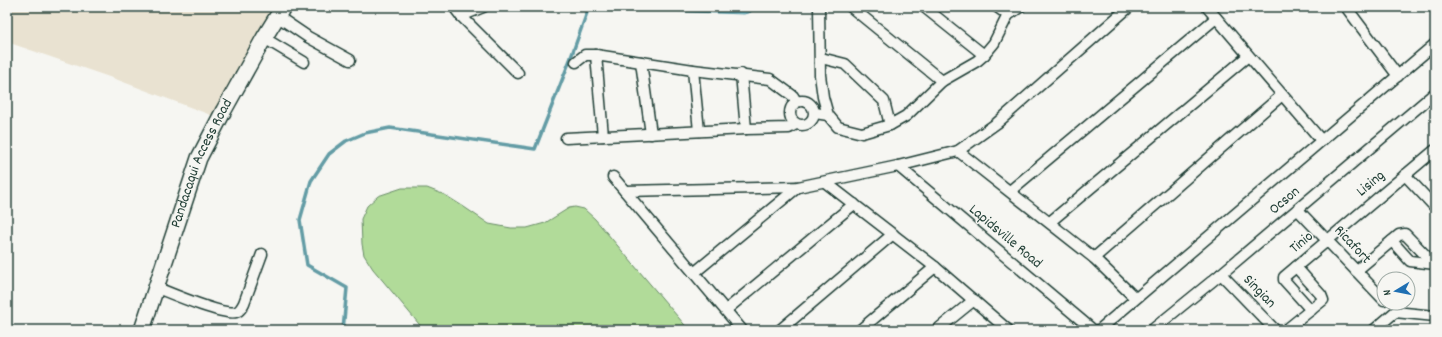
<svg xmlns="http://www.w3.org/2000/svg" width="1442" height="337" font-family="Dekko,sans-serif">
	<rect width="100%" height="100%" fill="#f6f6f2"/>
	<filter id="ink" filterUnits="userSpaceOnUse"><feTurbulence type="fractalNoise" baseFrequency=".025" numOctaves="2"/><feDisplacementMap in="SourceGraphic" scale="8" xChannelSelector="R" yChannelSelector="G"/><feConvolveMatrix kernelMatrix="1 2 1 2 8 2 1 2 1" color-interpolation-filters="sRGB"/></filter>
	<g filter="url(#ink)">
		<!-- built -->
		<polygon fill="#e9e2d1" points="7,7 280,7 216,117 118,80 7,42"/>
		<!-- green -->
		<polygon fill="#b1db99" stroke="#688c66" points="402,188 427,188 445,195 464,207 489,224 511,228 527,228 545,223 569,208 575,207 584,209 595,219 689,330 424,330 373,269 364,255 362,244 361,219 367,206 378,196"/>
		<!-- water -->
		<polygon fill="#90dbf1" stroke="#639ca5" points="658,7 753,7 751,12 744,14 664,11 660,10"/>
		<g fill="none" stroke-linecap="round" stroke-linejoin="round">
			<!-- shore -->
			<polyline stroke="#4c7c80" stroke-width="1" points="663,7 743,10 746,10 748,7"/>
			<!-- stream -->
			<polyline stroke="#639ca5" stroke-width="3.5" points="343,330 347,288 307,265 300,220 311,181 329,154 346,141 365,133 390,128 535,149 570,60 589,7"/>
			<!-- street casing -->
			<g stroke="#1f3d34" stroke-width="13">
				<g id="street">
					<polyline points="454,7 461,16 518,73"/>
					<polyline points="819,7 820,75 823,97 828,115"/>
					<polyline points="851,7 942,81"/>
					<polyline points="924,7 984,55"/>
					<polyline points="997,7 1008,15"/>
					<polyline points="1207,7 1321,140"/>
					<polyline points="1346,7 1398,76"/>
					<polyline points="277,16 308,37 350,60"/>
					<polyline points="461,16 483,7"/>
					<polyline points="264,38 304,62"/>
					<polyline points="596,55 603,136"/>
					<polyline points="821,58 845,64 884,101 890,125"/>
					<polyline points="576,62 585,55 596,55 693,70 770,79 793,96 796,101"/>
					<polyline points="641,62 651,134"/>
					<polyline points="693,70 699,131"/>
					<polyline points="741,74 746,129"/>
					<circle cx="802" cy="113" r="12"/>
					<polyline points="815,113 828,115 838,127 862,133 890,125 906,116 942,81 977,61 984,55 994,43 1008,15 1020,7"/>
					<polyline points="566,138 746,129 789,128 796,124"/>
					<polyline points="958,151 1094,258 1135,298"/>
					<polyline points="898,166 1093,330"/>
					<polyline points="1405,175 1435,207"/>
					<polyline points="613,177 742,330"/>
					<polyline points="825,182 935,267 1008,330"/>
					<polyline points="625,191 798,187 898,166 958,151 997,123 1129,7"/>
					<polyline points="1010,191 1216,18"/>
					<polyline points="1298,210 1384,300"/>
					<polyline points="1050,222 1248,56"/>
					<polyline points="1392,241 1410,261 1435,264"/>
					<polyline points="1094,258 1282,95"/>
					<polyline points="1356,271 1399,235 1405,234 1434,264"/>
					<polyline points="694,273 798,187"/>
					<polyline points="1221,274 1275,330"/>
					<path d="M155 287C170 293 224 316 236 312 240 311 242 307 244 303L262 254"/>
					<polyline points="726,310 854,204"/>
					<polyline points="1311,310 1284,280 1284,277 1435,150"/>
					<polyline points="780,330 893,234"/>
					<polyline points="860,330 935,267"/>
					<polyline points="937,330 974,300"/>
					<polyline points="1099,330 1435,44"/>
					<polyline points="1152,330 1221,274 1435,93"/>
					<polyline points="1286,330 1323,300 1321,295 1296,267"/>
					<polyline points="1374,330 1395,312 1435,316"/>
				</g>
			</g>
			<!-- secondary casing -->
			<g stroke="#1f3d34" stroke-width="18">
				<g id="secondary">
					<path id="s1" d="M142 330 199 158 224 110 264 38 283 7"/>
				</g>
			</g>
			<!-- street -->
			<use href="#street" stroke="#f6f6f2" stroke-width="10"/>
			<!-- secondary -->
			<use href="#secondary" stroke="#f6f6f2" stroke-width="15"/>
		</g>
	</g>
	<g text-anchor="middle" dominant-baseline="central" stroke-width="3" stroke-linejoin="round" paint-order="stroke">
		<!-- street labels -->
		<g font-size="15" fill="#1f3d34" stroke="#f6f6f2">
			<text stroke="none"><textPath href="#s1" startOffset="177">Pandacaqui Access Road</textPath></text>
			<text transform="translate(1371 184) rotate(-40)">Lising</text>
			<text transform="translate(1285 201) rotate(-40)">Ocson</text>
			<text transform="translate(1005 237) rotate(40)">Lapidsville Road</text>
			<text transform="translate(1302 243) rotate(-40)">Tinio</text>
			<text transform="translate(1352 245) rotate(47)">Ricafort</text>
			<text transform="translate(1259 292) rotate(46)">Singian</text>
		</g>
	</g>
	<!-- margin -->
	<rect width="1442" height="337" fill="none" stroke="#f6f6f2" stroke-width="24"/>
	<rect x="12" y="12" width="1418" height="313" fill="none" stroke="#1f3d34" stroke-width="1.5" filter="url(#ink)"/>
	<!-- north arrow -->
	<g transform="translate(1396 291) rotate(260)"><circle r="19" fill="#f6f6f2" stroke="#a0aca6"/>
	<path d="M0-3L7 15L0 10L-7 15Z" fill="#1f6fb2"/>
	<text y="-6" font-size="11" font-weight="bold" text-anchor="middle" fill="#1f3d34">N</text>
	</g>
</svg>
